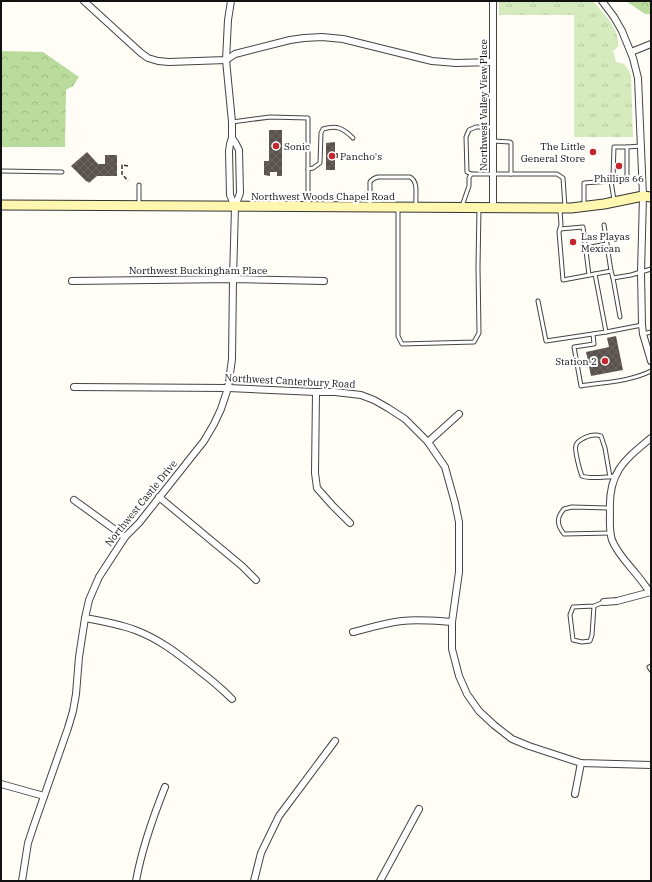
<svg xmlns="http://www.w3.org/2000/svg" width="652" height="882" font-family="'IBM Plex Serif',serif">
	<defs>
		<pattern id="grass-tufts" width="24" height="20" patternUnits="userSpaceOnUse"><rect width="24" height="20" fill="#d5ebbd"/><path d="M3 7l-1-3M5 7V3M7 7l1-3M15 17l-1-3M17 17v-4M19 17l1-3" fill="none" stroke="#b6c8a1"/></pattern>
		<pattern id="forest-crowns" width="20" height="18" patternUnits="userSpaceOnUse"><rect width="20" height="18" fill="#b9dc9c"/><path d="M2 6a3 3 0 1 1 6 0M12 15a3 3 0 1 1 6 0" fill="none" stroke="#9ebc85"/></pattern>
		<pattern id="building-cross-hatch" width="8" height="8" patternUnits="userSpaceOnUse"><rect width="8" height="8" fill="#5a524d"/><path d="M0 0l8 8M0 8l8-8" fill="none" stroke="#6d6662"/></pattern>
	</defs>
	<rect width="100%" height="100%" fill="#fffdf5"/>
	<!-- grass -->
	<path fill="url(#grass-tufts)" d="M499 1H593C603 12 621 31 618 47L613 51 616 62 624 64 628 69 631 76 633 137H574V15H499Z"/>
	<!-- forest -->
	<g fill="url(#forest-crowns)">
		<polygon points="626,1 651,1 651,14 645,14"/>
		<polygon points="1,51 43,52 79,77 73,86 66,90 65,147 1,147"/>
	</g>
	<!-- building -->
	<g fill="url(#building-cross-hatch)">
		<polygon points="269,130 282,130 282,176 277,176 277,172 270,172 270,176 264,175 264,161 269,161"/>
		<polygon points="335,142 335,153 338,153 338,158 335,158 335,170 326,170 326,143"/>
		<polygon points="87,152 98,164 105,164 105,155 117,155 117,176 97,176 89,183 88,181 87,182 71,166"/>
		<polygon points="616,336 623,370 591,376 586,352 609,347 607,338"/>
	</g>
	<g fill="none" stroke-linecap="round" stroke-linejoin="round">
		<!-- service casing -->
		<g stroke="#444" stroke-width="5">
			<g id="service">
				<polyline points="232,122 270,117 308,118 308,206"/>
				<polyline points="493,127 476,127 469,130 466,137 467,172 471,174 557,174 563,178 565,207"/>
				<polyline points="493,141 510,142 511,143 511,174"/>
				<path d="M308 169 313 168 320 163 321 133 323 129C337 125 343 128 353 138"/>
				<polyline points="1,171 62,172"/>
				<polyline points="614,200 611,181 627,180 627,147 641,146"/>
				<polyline points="139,205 139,185"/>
				<path d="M370 206V182C372 179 374 178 378 177H410C419 182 415 196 416 206"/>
				<polyline points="462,206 469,186 469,178 471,174"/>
				<polyline points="584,206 584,183 611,181 613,177 614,147 627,147"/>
				<polyline points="398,209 398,336 402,344 474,342 479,333 478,267 479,208"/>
				<polyline points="560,210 561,225 559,232 563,280 611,271 604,225"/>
				<polyline points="560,229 583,227 589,275"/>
				<polyline points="585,248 607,244"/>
				<polyline points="611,271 613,278 631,275 651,269"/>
				<polyline points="595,274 606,332 642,325"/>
				<polyline points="613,278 620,317"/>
				<polyline points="538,301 546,341 606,332"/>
				<path d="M593 334 594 344 574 347 581 386C604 382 629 382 651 371"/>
				<polyline points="643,334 651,332"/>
				<path d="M610 477 605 448 601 436C595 434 591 435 586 437 582 439 577 441 576 445 574 450 580 471 582 476 589 479 607 477 615 476"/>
				<path d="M609 508 572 507 564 509C556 518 557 525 564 534L611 533"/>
				<polyline points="594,606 592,635 590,641 582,642 573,640 570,615 573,607 594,606 604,602"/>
				<polyline points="651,666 649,667 651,670"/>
			</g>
		</g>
		<!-- minor casing -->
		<g stroke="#444" stroke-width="8">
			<g id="minor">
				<polyline points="84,1 141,53 148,58 158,61 169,62 226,60 235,54 290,40 304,38 322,37 343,39 432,61 456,63 493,62"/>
				<polyline points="493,1 493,208"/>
				<polyline points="602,1 614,17 622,31 633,58 638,78 643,196 641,273 642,325 643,334 651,361"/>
				<polyline points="631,52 651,44"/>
				<polyline points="232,138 236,144 239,150 240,193 235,207"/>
				<polyline points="72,281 233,279 324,281"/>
				<polyline points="74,387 228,388 316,392 335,392 361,395 374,400 388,408 405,419 428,442 445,467 455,503 459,522 459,572 452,622 452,649 459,676 467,694 479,711 494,725 512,739 529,746 581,763 651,765"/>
				<polyline points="316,392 315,473 317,488 332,505 350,523"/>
				<polyline points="428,442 459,414"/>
				<polyline points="159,497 242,566 256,580"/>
				<polyline points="74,500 125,537"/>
				<path d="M650 592C646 587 642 581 637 575 628 564 617 553 612 540 609 531 610 521 610 512 608 473 623 461 651 438"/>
				<polyline points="604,602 617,601 651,592"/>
				<path d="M85 618C102 621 119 624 135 630 159 639 177 653 197 669 209 678 221 688 232 699"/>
				<path d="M353 632C369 628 385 623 402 621 419 619 436 621 452 622"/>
				<polyline points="1,784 44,796"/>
				<polyline points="575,794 581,763"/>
				<polyline points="22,881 28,843 34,825 68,728 73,711 76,694 79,657 85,618 89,600 99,577 125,537 139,523 204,441 214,424 221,409 228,388 232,359 233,279 235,207 230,195 229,151 230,144 232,138 232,122 226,60 228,20 231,1"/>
				<path d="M136 881C142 848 153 817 165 787"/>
				<polyline points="254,881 261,853 279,816 335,741"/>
				<polyline points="380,881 419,809"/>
			</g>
		</g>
		<!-- secondary casing -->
		<g stroke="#333" stroke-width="11">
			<polyline id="secondary" points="1,205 571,208 604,204 643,196 651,197"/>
		</g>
		<!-- path -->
		<polyline stroke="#333" stroke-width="1.5" stroke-dasharray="4 2" stroke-linecap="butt" points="128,166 122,165 122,174 128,181"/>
		<!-- service -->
		<use href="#service" stroke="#fff" stroke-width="3"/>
		<!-- minor -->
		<use href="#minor" stroke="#fff" stroke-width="6"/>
		<!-- secondary -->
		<use href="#secondary" stroke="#fff6b0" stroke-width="9"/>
	</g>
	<!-- markers -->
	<g fill="#c4262e" stroke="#fff" stroke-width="1.5">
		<circle cx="276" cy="146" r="4"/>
		<circle cx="593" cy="152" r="4"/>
		<circle cx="332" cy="156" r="4"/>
		<circle cx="619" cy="166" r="4"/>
		<circle cx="573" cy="242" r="4"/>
		<circle cx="605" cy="361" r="4"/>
	</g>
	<g text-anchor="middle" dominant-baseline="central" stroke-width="4" stroke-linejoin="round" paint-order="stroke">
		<!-- street labels -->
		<g font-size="10" fill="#111" stroke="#fff">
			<text transform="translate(483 105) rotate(-90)">Northwest Valley View Place</text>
			<text x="323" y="196">Northwest Woods Chapel Road</text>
			<text x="198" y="270">Northwest Buckingham Place</text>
			<text transform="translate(290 381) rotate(3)">Northwest Canterbury Road</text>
			<text transform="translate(141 503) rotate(-51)">Northwest Castle Drive</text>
		</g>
		<!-- poi labels -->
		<g font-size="10" fill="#111" stroke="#fff" text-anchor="start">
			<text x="284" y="146">Sonic</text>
			<text x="585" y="146" text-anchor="end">The Little<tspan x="585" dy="12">General Store</tspan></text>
			<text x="340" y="156">Pancho's</text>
			<text x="619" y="178" text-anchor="middle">Phillips 66</text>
			<text x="581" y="236">Las Playas<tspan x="581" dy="12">Mexican</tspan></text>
			<text x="597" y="361" text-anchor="end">Station 2</text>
		</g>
	</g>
	<!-- border -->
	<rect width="652" height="882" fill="none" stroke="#111111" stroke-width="4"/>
</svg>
